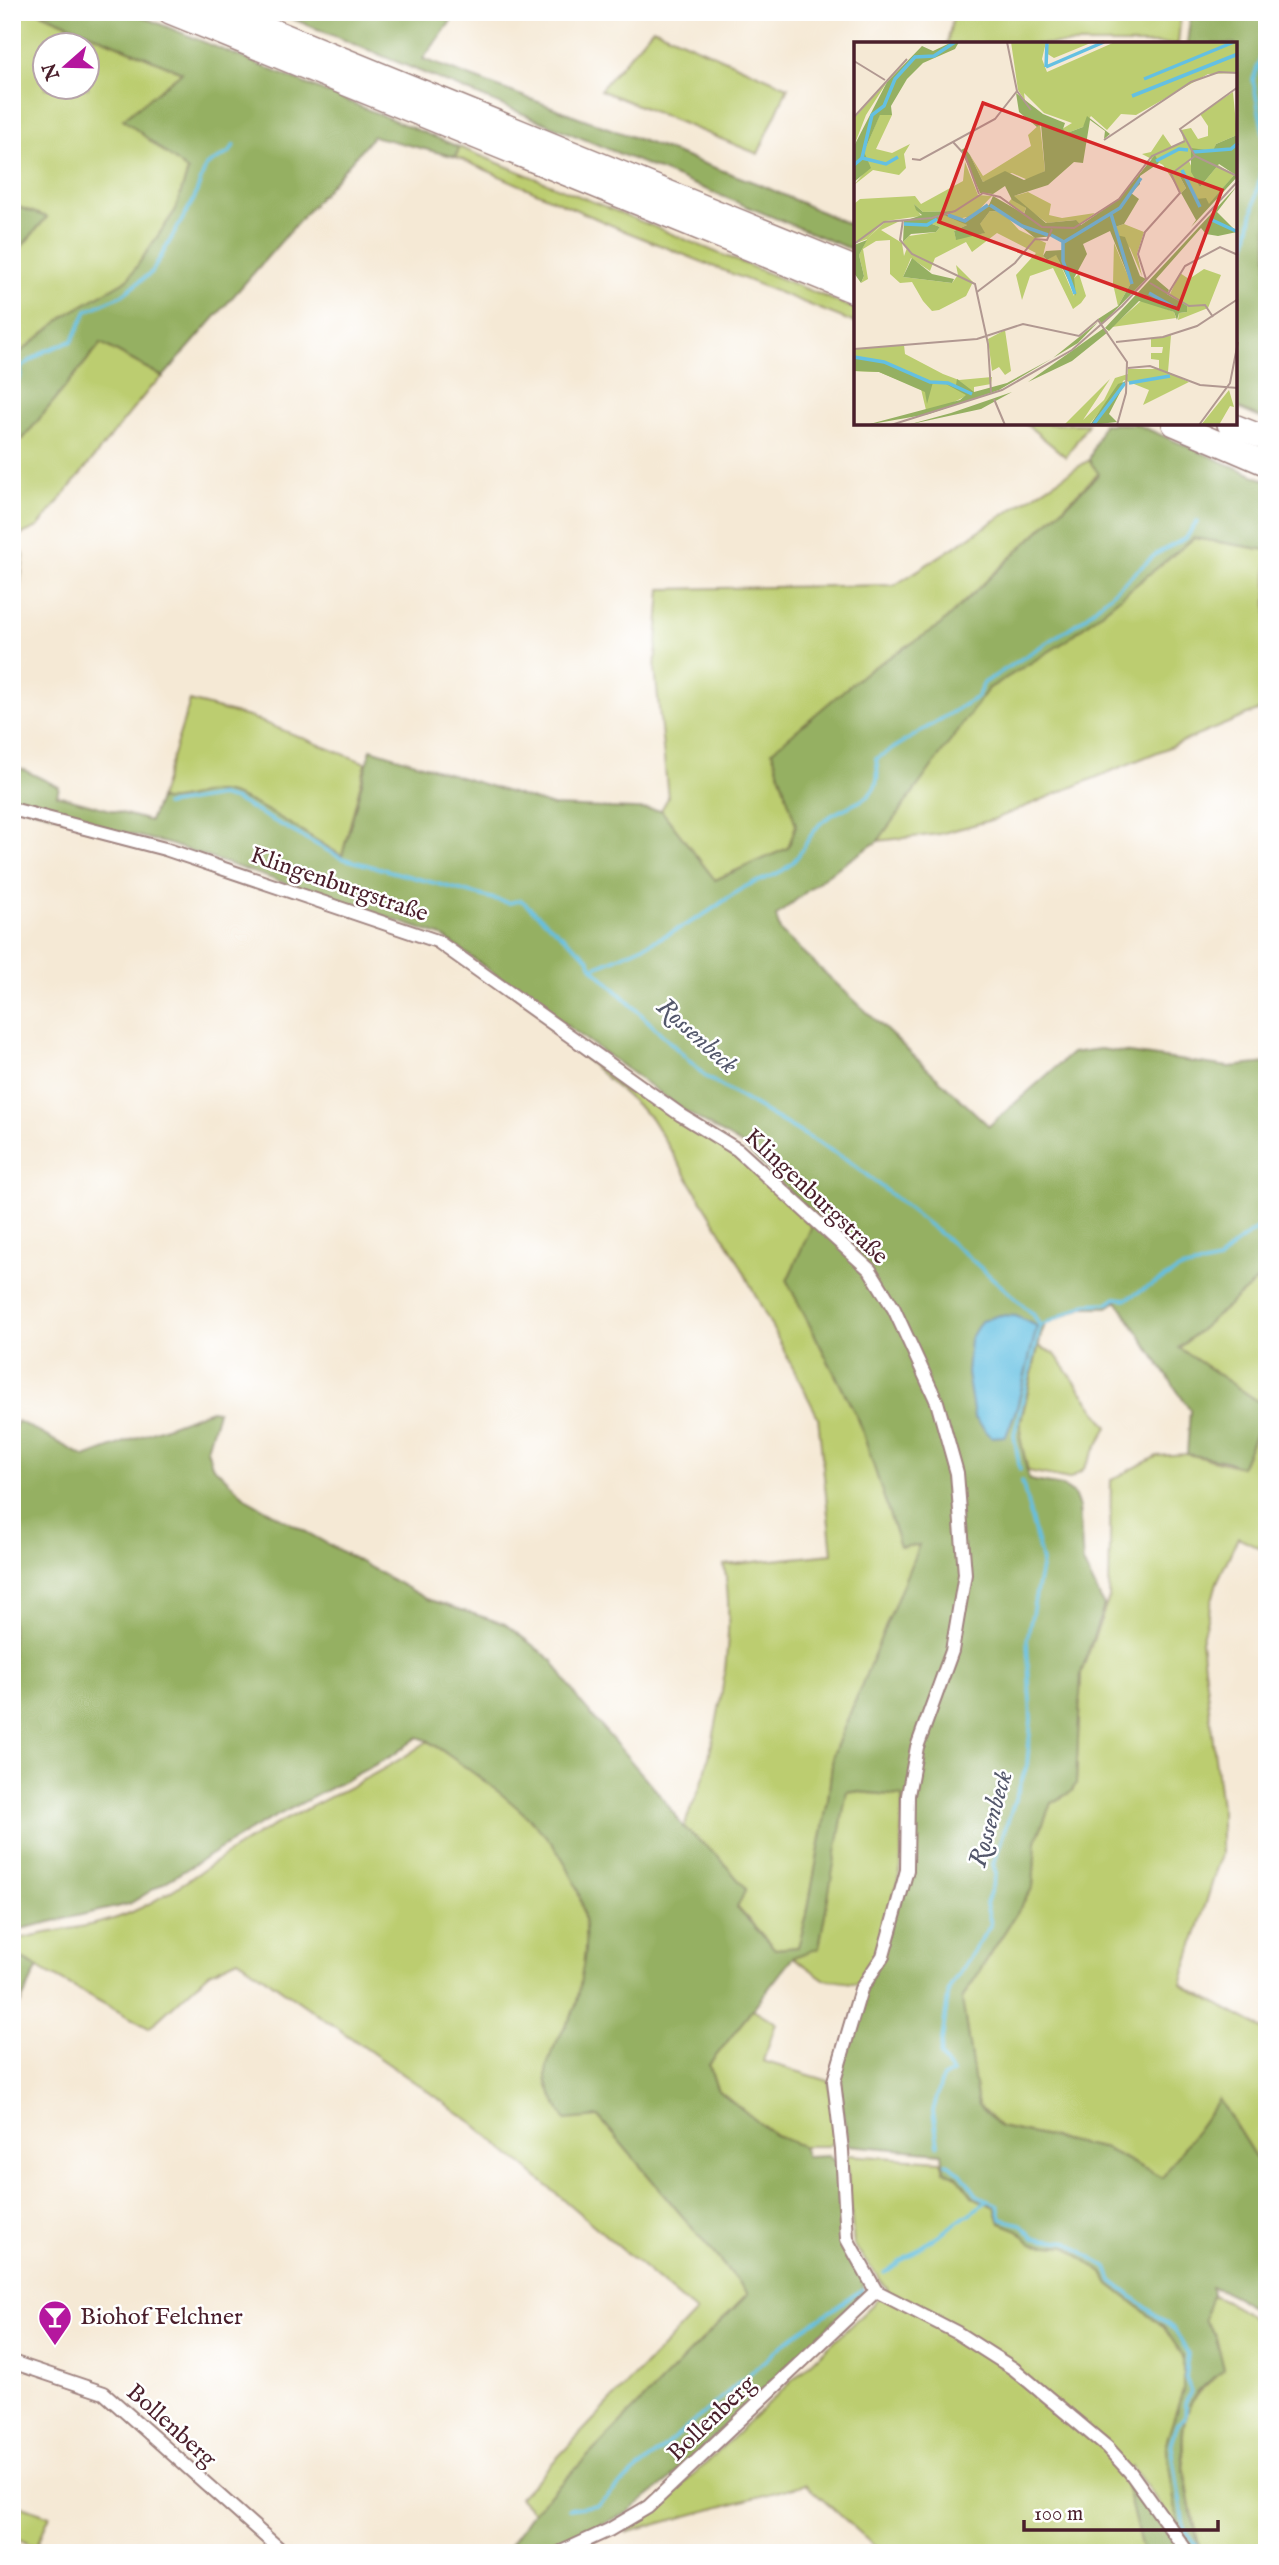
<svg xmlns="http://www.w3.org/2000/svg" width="1279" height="2565" font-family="'IM FELL English',serif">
	<rect width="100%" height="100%" fill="#fff"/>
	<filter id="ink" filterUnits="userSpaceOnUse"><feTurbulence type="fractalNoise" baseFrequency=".0143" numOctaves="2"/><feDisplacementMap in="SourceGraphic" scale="14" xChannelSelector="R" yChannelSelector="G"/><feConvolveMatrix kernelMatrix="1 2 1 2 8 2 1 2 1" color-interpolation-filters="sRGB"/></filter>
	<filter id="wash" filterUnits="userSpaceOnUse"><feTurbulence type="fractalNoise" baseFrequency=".00686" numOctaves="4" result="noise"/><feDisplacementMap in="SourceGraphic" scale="28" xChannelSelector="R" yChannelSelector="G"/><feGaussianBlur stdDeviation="1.57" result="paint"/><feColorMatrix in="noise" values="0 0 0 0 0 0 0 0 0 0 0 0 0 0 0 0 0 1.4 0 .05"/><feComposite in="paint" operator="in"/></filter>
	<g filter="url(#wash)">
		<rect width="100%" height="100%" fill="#f5e9d5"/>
		<!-- green -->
		<g fill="#bccd70" stroke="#83764e" stroke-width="2" fill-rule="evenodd">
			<path d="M12 12H39L182 72 188 171 175 211 128 279 68 314 12 359V258L47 217 12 205ZM46 46H88V88H46Z"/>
			<polygon points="954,12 1181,12 1178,44 947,44"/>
			<polygon points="653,28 788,87 758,154 600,90"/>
			<polygon points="459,147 855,309 855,323 627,232 456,157"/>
			<polygon points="101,343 163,377 150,388 38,527 13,538 24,555 17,607 12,611 12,441 23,438"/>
			<polygon points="1026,424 1088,424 1066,457"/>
			<polygon points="1089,460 1099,473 939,626 863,674 788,848 715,880 661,810 668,798 655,669 661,589 895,585"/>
			<polygon points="1194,538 1267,550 1267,707 995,819 940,834 877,841 988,689 1066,641"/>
			<path d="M190 701 252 718 366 763 342 856C315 840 246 792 218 792 198 792 179 804 159 799Z"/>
			<path d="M586 1052 735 1154 812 1227 787 1281 859 1421 900 1546 920 1544 833 1755 828 1800 806 1919 798 1947 775 1949 737 1907 719 1857 684 1828C689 1809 700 1792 705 1773 721 1709 736 1630 724 1565L832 1554 818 1417 735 1255 651 1118 581 1055Z"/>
			<polygon points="1267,1272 1267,1551 1238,1537 1217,1582 1201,1641 1221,1807 1221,1854 1181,1984 1267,2031 1267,2176 1219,2099 1162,2178 1106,2149 1000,2127 978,2105 962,1999 1033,1887 1036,1841 1051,1803 1071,1792 1076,1784 1081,1673 1109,1598 1111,1480 1157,1456 1187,1454 1241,1467 1266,1411 1262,1404 1179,1348"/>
			<polygon points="1038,1346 1054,1353 1108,1427 1083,1470 1069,1479 1028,1471 1020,1437 1021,1421"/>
			<path d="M428 1741C468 1770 520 1798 550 1838 588 1886 594 1949 576 2006 572 2019 562 2032 556 2044L599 2117 748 2294 533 2512 519 2498 696 2312 473 2123 238 1959 210 1972 149 2028 12 1954V1941C52 1929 94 1929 132 1912 179 1891 219 1856 264 1831 319 1801 377 1777 428 1741Z"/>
			<polygon points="846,1791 902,1796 901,1868 878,1957 859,1984 824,1979 793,1957 819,1947"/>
			<polygon points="753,2009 776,2023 763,2061 829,2081 836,2138 828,2146 802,2146 774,2135 717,2089 709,2065"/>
			<polygon points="846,2155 941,2161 944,2170 957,2176 973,2197 995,2207 1000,2223 1018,2230 1032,2244 1065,2246 1103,2273 1109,2284 1163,2326 1183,2356 1183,2390 1166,2443 1178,2528 1131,2466 1123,2473 1143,2553 883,2553 805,2484 625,2533 677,2490 888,2290 854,2246"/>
			<path d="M1212 2295C1241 2307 1249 2312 1267 2338V2553H1207L1199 2547C1193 2508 1172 2440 1190 2404 1198 2390 1212 2380 1224 2369L1215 2335 1203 2320Z"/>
			<polygon points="12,2502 50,2516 36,2547 12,2536"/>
		</g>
		<!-- forest -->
		<g fill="#95b062" stroke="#706846" stroke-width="2">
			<polygon points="39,12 131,12 459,147 456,157 373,136 163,377 101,343 23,439 12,441 12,359 68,314 128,279 175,211 188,171 123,119 182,72"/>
			<polygon points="276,12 458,12 423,59 761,185 855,227 855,251"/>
			<polygon points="1191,12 1267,12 1267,421 1235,407 1235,44 1187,44"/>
			<polygon points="12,205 47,217 12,258"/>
			<path d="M1103 424H1136L1267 481V550L1194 538 1066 641 988 689 878 841 827 875 776 916 780 931 989 1126 1072 1053 1100 1049 1229 1067 1267 1063V1272L1179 1348 1262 1404 1266 1411 1241 1467 1226 1461 1187 1454 1190 1410 1117 1301 1108 1307H1083L1045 1324 1041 1335 1021 1421 1020 1437 1029 1480 1062 1486 1074 1494 1079 1507 1083 1563 1104 1606 1081 1673 1076 1784 1071 1792 1051 1803 1036 1841 1033 1887 962 1999 978 2105 1000 2127 1106 2149 1162 2178 1219 2099 1267 2176V2327C1252 2305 1236 2294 1211 2287L1212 2295 1204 2320 1215 2335 1224 2369C1212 2380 1197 2389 1190 2404 1171 2441 1192 2509 1199 2548L1205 2553H1143L1123 2473 1173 2541 1178 2528 1166 2443 1183 2390V2356L1163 2326 1109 2284 1103 2273 1066 2246 1032 2244 1018 2230 1000 2223 995 2207 973 2197 957 2176 944 2170 942 2153 848 2145 839 2082 849 2035 911 1870 902 1796 847 1791 819 1948 793 1957 709 2065 717 2089 774 2135 802 2146 806 2157 828 2156 836 2162 842 2249 864 2280 863 2293 668 2481 626 2514 571 2537 547 2553H504L533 2512 748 2294 599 2117 565 2120C560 2108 546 2089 546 2076 546 2052 566 2029 575 2008 580 1995 580 1979 583 1966 602 1852 508 1799 429 1741L418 1737 392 1756 261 1824 129 1904 12 1931V1432L18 1421 85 1457 211 1410 218 1411 207 1449 212 1465 247 1499 427 1599 505 1624 553 1661 580 1702 662 1797 684 1828 719 1857 746 1889 737 1908 775 1949 798 1947 806 1919 828 1800 833 1755 919 1545 900 1547 859 1421 787 1281 816 1217 742 1145 685 1111 442 936 169 844 12 804V764L59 787 57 795 150 821 159 799C179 804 197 792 218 792 246 792 314 840 342 856L371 749 553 806 661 810 715 880 788 848 796 825 772 751 863 674 939 626 1099 474 1089 460Z"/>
			<polygon points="12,1954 38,1967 12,2021"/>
		</g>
		<!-- water -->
		<polygon fill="#64c0e2" stroke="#577086" stroke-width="2" points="1000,1315 1016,1316 1037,1326 1017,1407 1006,1436 991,1437 974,1417 967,1373 970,1339 981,1321"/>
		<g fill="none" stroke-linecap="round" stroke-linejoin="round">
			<!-- stream -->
			<g stroke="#64c0e2" stroke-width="3.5">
				<polyline points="1235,301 1266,147 1253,80 1267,39"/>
				<polyline points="12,387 20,378 21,367 45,351 72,341 87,311 122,295 152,272 194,199 206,166 230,152 234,145"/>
				<polyline points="165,805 220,796 236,800 341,858 509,903 521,900 588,958 593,968 706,1077 849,1161 964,1253 1033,1314 1040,1326 1014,1435 1020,1470"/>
				<path d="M593 968C631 952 668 936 703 915 717 907 729 896 743 888 756 880 774 878 786 868 803 856 807 835 822 822 849 799 886 806 876 759L977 697 984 683 1082 620 1156 554 1186 538 1197 522"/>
				<path d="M1040 1326 1086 1304 1109 1303 1116 1298 1126 1299 1181 1269 1219 1261C1225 1251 1256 1227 1267 1225"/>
				<polyline points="938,2145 933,2111 942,2079 952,2073 940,2056 949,1989 991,1924 986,1904 996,1874 993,1864 1027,1765 1031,1720 1027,1640 1042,1562 1022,1481"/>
				<polyline points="946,2163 961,2173 977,2195 998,2205 1001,2219 1020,2224 1034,2238 1068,2242 1107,2268 1112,2281 1175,2330 1188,2354 1185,2376 1191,2391 1185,2403 1184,2417 1178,2424 1171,2441 1184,2528 1201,2553"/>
				<polyline points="884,2273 989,2200"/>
				<polyline points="569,2509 597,2505 792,2337 863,2289"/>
			</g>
		</g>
	</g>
	<g filter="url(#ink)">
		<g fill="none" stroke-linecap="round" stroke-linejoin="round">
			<!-- street casing -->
			<g stroke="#a08480" stroke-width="16">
				<g id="street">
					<polyline points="12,809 165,849 437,941 681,1115 738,1150 870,1270 894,1309 937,1402 957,1473 965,1574 952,1651 917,1747 908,1795 907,1870 883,1956 861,1989 834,2081 842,2150 847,2239 876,2291 956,2332 1014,2369 1107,2447 1130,2472 1188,2553"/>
					<polyline points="12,2362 104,2393 284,2553"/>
					<polyline points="559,2553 609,2530 648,2507 876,2291"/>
				</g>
			</g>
			<!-- highway casing -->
			<g stroke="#a08480" stroke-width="26">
				<g id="highway">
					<polyline points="170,12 856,292"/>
					<polyline points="227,12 856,269"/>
					<polyline points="1174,424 1267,464"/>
					<polyline points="1229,424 1267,439"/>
				</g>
			</g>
			<!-- street -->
			<use href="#street" stroke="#fff" stroke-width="12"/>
			<!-- highway -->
			<use href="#highway" stroke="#fff" stroke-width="23"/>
		</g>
	</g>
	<!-- icons -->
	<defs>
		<g id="bar-pin" transform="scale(1.75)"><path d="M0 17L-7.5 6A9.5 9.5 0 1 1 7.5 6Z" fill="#b5179e" stroke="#fff"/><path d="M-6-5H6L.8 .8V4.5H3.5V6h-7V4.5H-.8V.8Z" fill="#fff"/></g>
	</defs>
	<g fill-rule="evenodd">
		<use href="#bar-pin" x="55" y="2317"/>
	</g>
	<g text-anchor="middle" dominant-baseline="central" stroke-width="5" stroke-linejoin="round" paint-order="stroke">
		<!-- street labels -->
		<g font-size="24" fill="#4a1f2b" stroke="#fff">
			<text transform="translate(339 885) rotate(19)">Klingenburgstraße</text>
			<text transform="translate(816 1197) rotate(43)">Klingenburgstraße</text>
			<text transform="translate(712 2419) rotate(-44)">Bollenberg</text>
			<text transform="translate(171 2426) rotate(42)">Bollenberg</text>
		</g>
		<!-- poi labels -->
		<g font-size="24" fill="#4a1f2b" stroke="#fff" text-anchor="start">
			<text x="80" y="2317">Biohof Felchner</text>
		</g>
		<!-- water labels -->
		<g font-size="26" font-style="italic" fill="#53576b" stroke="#fff">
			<text transform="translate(697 1036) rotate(42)">Rossenbeck</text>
			<text transform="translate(991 1819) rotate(-74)">Rossenbeck</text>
		</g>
	</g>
	<!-- overview -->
	<g transform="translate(854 42)">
		<rect width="383" height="383" fill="#f5e9d5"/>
		<path d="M157 0H192L188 17 193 30 261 0H383V31L354 32 282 73 267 72 253 88 237 74 229 85 213 91 208 87 218 81 190 71 170 51 171 59 164 48ZM195 0H239L200 16 192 11ZM33 40 12 73 0 104V76ZM379 50 383 93 362 102 360 109H341L335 119 346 145 364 123 380 133 355 163 342 157 329 127 326 135 332 146 327 151 309 123 288 112 297 110 309 92 318 105 330 100 327 88 337 86 344 97 354 94V84L346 72ZM26 72 38 73 22 107 38 111 56 102 50 112 52 126 45 133 19 128 0 143 10 131V110ZM186 82 191 129 174 138 158 131 129 140 116 113 129 134 177 104 174 93ZM111 120 124 153 138 154 119 174 103 177 113 183 100 189 102 197 130 191 125 183 136 169 149 170 165 188 192 201 189 214 193 218 202 212 220 254V236L225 232 232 254 227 261 219 267 199 226 176 234 168 258 162 233 182 211 143 191 118 210 112 200 81 216 76 229 57 216 49 235 98 241 104 233 102 223 119 240 112 254 85 268 78 269 69 259 58 240 46 241 36 232V198L22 199 9 207 14 237 7 241 10 234 5 213 13 197 0 202V162L6 157 61 154 67 162 109 139ZM60 162 69 170 99 169 92 172 103 176 90 173 78 182 86 185 82 190 55 194 49 200 53 206 50 214 48 201 27 188 48 178 29 181 13 197 32 179 67 174ZM174 150 197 162 195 173 208 176 241 171 226 182 221 178 193 181 159 156 172 166 170 171 154 161 160 154ZM270 182 290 190 283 212 288 234 276 206 262 193 261 185ZM260 201 277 241 264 264 259 242ZM350 227 367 233 354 266 324 278 325 271 333 270 316 252 326 231 335 237ZM288 258 320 270 322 276 258 285ZM151 288 157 329 151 333 145 325 138 329 134 297ZM317 293 314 330 335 340 289 363 295 348 270 338 235 383H210L256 337 229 378 250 358 261 336 274 332V327H305V318L297 317V311H308L309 305H297V297ZM50 303 51 312 89 332 105 338 138 335 137 342 120 345V350L96 362 72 368 67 347 25 330 0 329V307ZM375 348 380 365 376 364 365 383H347Z" fill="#bccd70" fill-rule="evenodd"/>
		<path d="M98 0H105L101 7 69 21 53 37 37 64 38 73H26L10 110 17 126 0 140V104L33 40 68 4 79 9ZM162 51 189 72 211 81 209 87 213 91 229 85 233 74 256 92 250 97 251 89 236 78 229 121 220 120 194 143 160 154 192 181 222 178 227 183 265 157 301 113 305 121 286 134V142L277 151 285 157 270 182 261 185 262 193 271 195 286 234 292 237 248 282 244 277 264 264 277 241 256 189 229 202 233 212 220 236 222 254 202 213 193 218 189 214 192 209 208 208 209 200 199 194 181 196 149 170 136 169 126 182 131 191 102 198 100 189 113 183 90 173 78 182 86 185 82 190 57 192 49 200 50 179 68 173 62 168 60 162 69 170 99 169 92 172 108 178 135 163 139 154 170 172 172 166 158 158 151 144 139 152 126 151 107 108 111 106 116 113 129 140 151 129 170 138 191 129 187 82 183 85 165 70ZM383 93V134L365 122 346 145 337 130V106L359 109 362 102ZM329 127 342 157 352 156 355 162 380 133 383 135 337 185 342 178 327 151 332 146 326 135ZM383 144 363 170 383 190 364 194 352 192 347 186 302 237 315 248 313 252 333 264V270L325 271 323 278 320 270 285 259 255 289 251 286ZM13 198 5 213 10 234 7 241 0 231V203ZM58 216 78 232 100 237 98 241 49 235ZM244 280 224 301 145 348 75 372 12 383 106 358 112 353 92 342 102 343 103 337 120 350 153 341 199 316ZM250 286 254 290 218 319 174 340ZM0 315 30 319 79 340 73 362 71 350 25 330 0 329ZM272 339 255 372 263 380 236 383 264 342ZM158 350 127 367 53 383 97 371Z" fill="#95b062"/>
		<path fill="none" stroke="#64c0e2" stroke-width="3.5" d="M192 25 193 0M192 25 250 0M290 37 380 0M278 54 384 12M339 110 377 107 384 101M8 116 32 122 44 115M302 119 325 107 334 108M0 123 8 116 18 73 30 64 41 37 61 15 80 14 101 0M328 128 346 165M136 163 168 184 194 193M257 172 278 242M94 173 111 179 134 163M358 178 384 190M50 182 73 183 83 177M197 193 210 200 266 166 287 136M209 200V219L221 252M295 251 323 267M0 315 30 320 76 340 94 341 118 352M275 341 316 334M239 383 271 341"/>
		<path fill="none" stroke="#b19891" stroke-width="2" d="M153 0 163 49 177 68M0 19 31 38M0 75 53 17M250 98 337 40 365 30 384 31M99 100 111 113 125 152M58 117 66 118 141 77 163 49M383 134 341 114 326 87 384 45M49 178 46 198 58 212 121 242 134 302 137 350M0 202 30 180 78 176 101 169 129 151 146 155 188 185 220 186 265 157 298 114 331 99M292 237 284 212 291 190 326 151 317 132 341 114M296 241 335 264 351 263 359 275M123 250 161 221 181 197 193 198 198 187M314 252 331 224 366 205 384 213M262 300 309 295 343 284 384 257M0 307 123 297 169 282 225 294 244 278 273 320 272 351 263 383M274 326 296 324 346 343 384 346M140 357 151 383M37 383 148 348 218 308 268 264 384 139M345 383 376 341 384 300"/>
		<path fill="#d62828" fill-opacity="0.15" stroke="#d62828" stroke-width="3.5" d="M129 61 368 148 324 267 85 180Z"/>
		<rect width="383" height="383" fill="none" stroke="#4a1f2b" stroke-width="3.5"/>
	</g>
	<!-- margin -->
	<rect width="1279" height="2565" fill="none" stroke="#fff" stroke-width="42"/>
	<!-- north arrow -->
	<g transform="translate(66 66) rotate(250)"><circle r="33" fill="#ffffff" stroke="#b7a5aa" stroke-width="2"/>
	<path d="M0-5L12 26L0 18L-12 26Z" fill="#b5179e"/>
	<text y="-10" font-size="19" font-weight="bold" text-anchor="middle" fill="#4a1f2b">N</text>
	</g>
	<!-- scale -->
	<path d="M1024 2520v10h194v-10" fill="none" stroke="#4a1f2b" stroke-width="3.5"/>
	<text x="1034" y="2520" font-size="21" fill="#4a1f2b" stroke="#ffffff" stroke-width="5" paint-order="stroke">100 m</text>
</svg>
